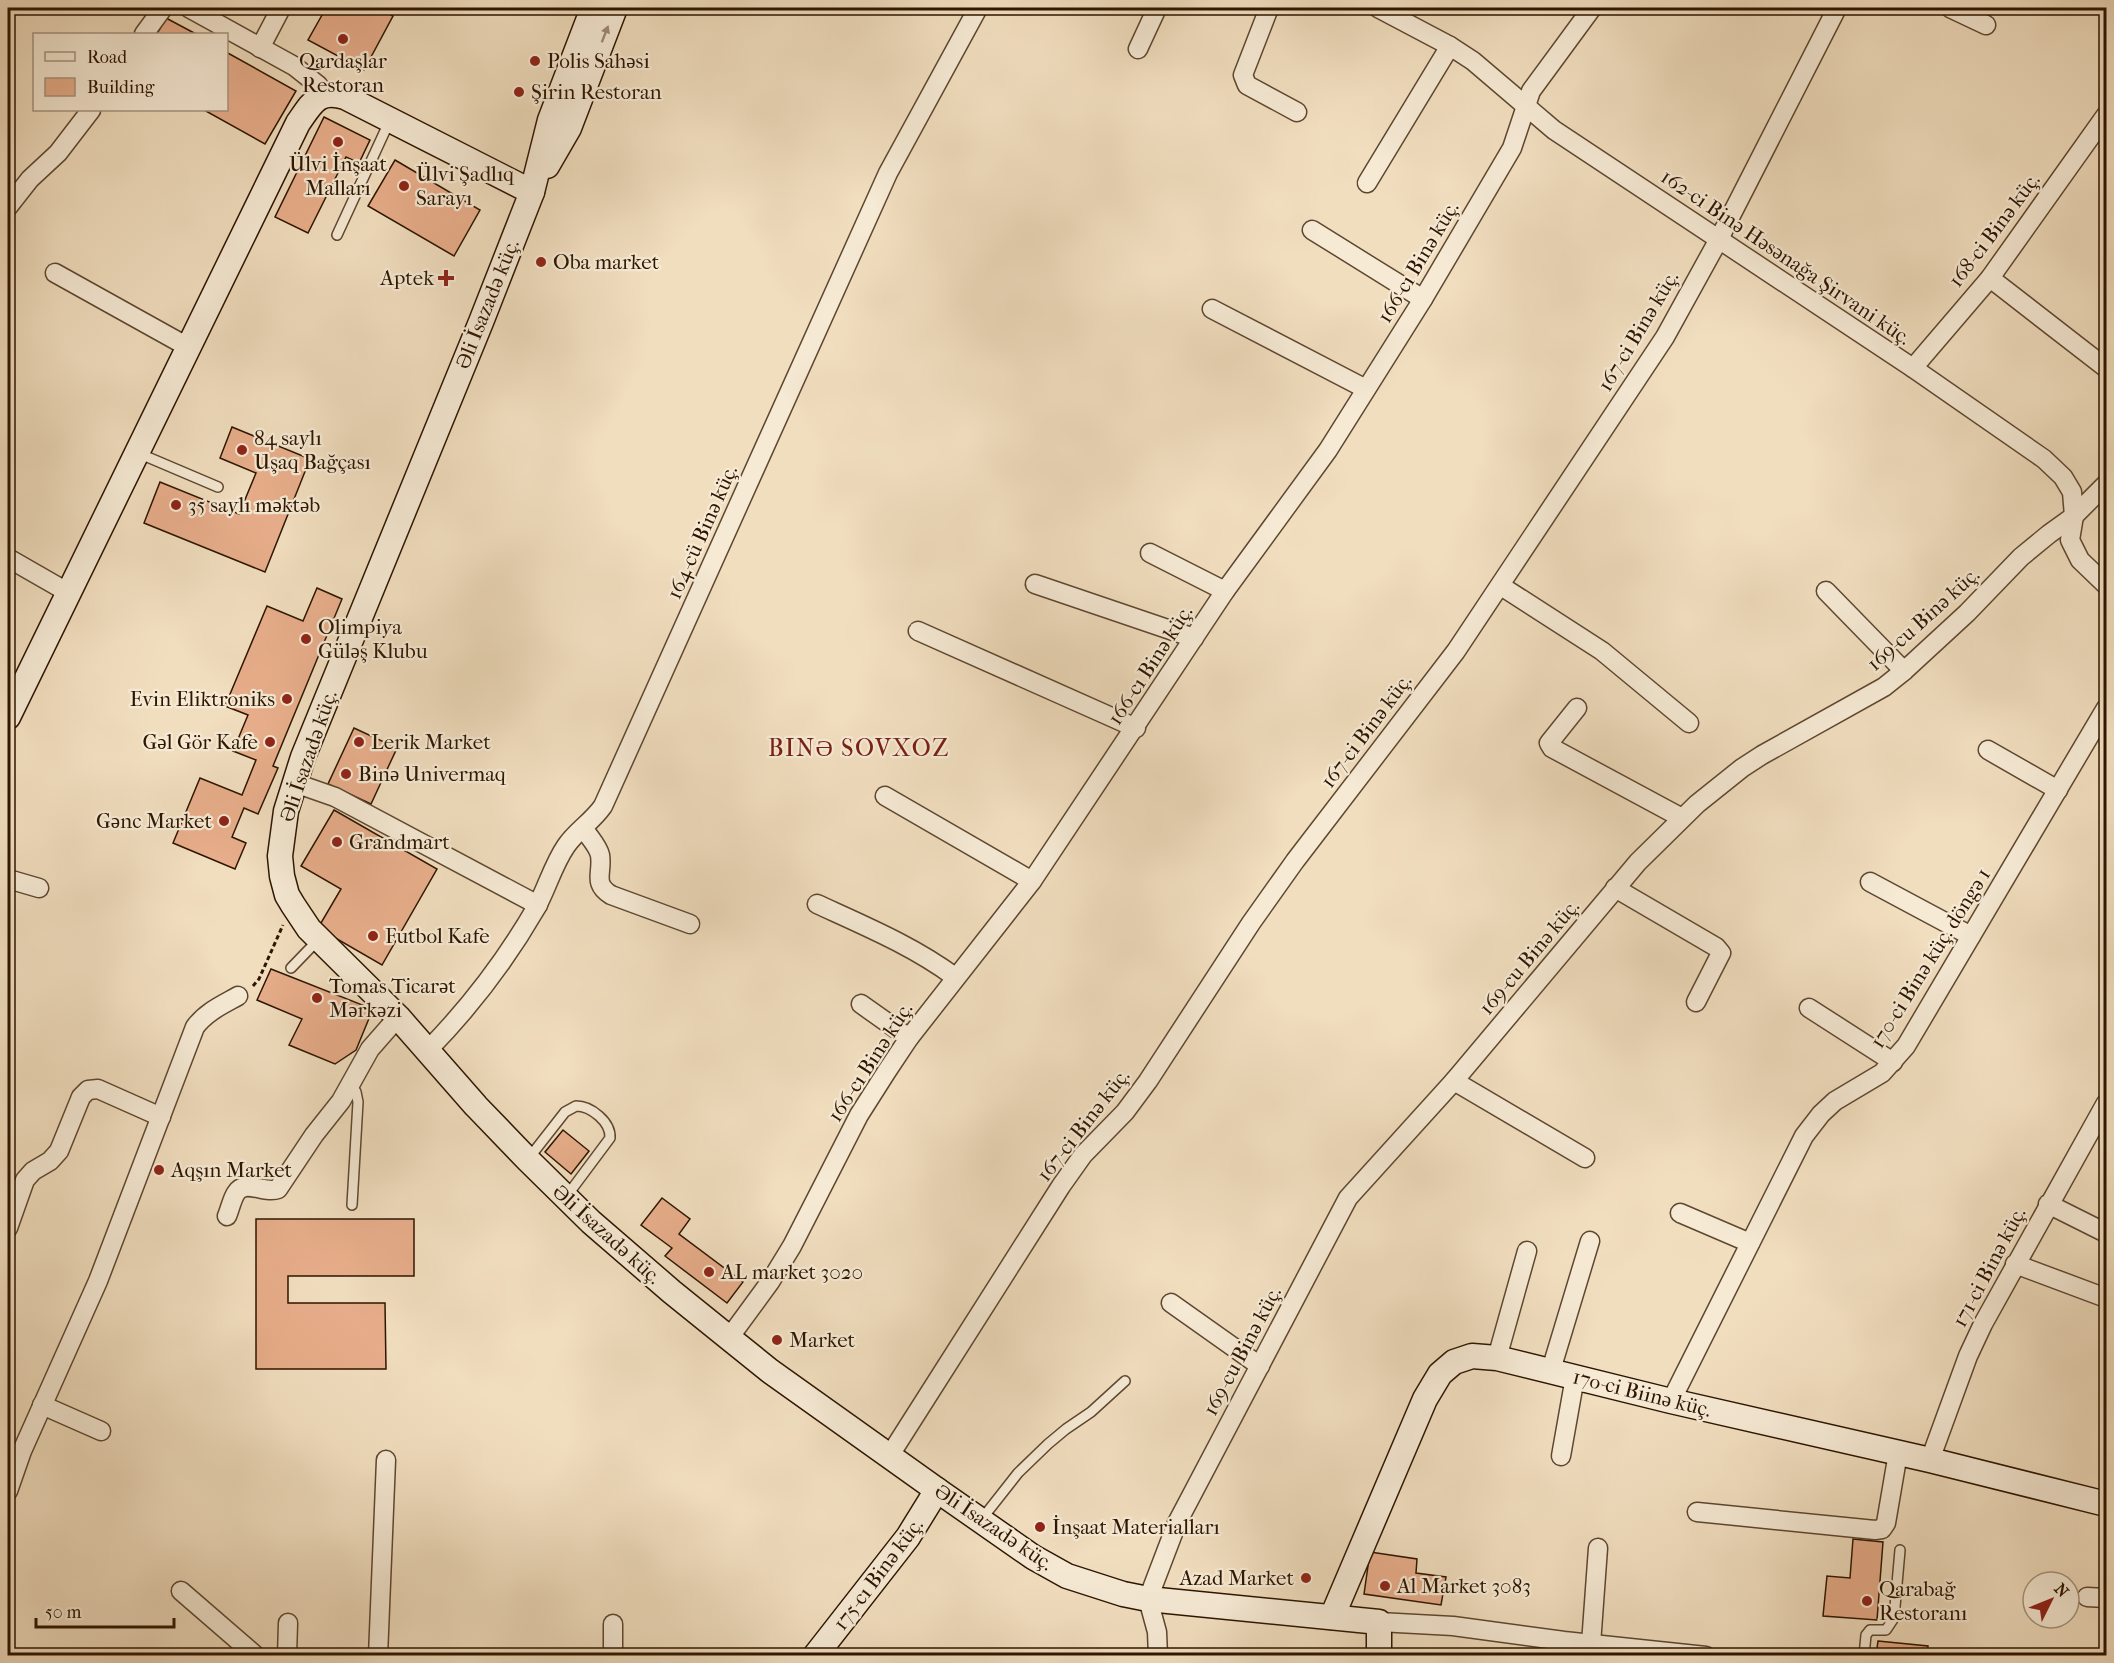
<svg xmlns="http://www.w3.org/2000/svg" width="2114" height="1663" font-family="'IM FELL French Canon',serif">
	<rect width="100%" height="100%" fill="#f1debf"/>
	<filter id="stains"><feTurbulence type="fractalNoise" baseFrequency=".00333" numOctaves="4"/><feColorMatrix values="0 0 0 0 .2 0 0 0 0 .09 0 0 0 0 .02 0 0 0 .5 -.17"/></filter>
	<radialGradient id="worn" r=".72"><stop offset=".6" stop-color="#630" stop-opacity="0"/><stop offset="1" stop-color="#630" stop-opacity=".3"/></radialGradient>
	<!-- building -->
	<g fill="#e8ae8b" stroke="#2d1500" stroke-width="1.5">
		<polygon points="326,8 378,8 393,16 364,70 308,40"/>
		<polygon points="166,18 196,34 157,34"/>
		<polygon points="226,52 296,91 265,144 204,110 226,110"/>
		<polygon points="324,117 370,140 359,163 346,157 308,233 275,217"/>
		<polygon points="395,160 480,210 454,256 368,206"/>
		<polygon points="232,427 310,459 265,572 144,523 160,482 239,514 256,473 220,458"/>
		<polygon points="317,588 342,599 273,766 278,768 258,814 244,808 232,837 246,843 235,869 173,843 200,778 242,795 256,760 233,751 248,715 225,706 267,606 303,621"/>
		<polygon points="354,728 397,748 371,804 328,784"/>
		<polygon points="334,810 437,869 382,965 318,928 341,889 301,866"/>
		<polygon points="271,969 365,1006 370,1016 356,1050 335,1064 289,1045 302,1019 257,1000"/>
		<polygon points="563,1130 589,1151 571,1174 545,1152"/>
		<polygon points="662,1198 690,1219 679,1234 743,1282 727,1303 665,1256 672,1248 641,1225"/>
		<polygon points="256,1219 414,1219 414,1276 288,1276 288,1303 385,1303 386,1369 256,1369"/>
		<polygon points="1853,1539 1883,1542 1877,1620 1823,1616 1827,1576 1850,1578"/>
		<polygon points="1370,1552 1417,1559 1416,1573 1446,1577 1441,1605 1364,1594"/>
		<polygon points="1878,1641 1928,1646 1927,1656 1876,1656"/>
	</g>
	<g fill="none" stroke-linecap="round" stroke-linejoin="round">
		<!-- lane casing -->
		<g stroke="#5e4730" stroke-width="12">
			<g id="lane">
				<polyline points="337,235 390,120"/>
				<polyline points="138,453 218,487"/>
				<polyline points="291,968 318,940"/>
				<polyline points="351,1084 356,1092 358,1102 352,1205"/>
				<path d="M529 1158 565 1112 576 1106C591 1106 611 1122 610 1138L566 1197"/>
				<polyline points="981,1520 1018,1473 1048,1444 1066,1429 1091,1412 1125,1381"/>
				<polyline points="1864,1656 1866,1635 1870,1630 1886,1630 1894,1618 1900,1550"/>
			</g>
		</g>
		<!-- street casing -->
		<g stroke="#5e4730" stroke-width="21">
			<g id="street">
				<polyline points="189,8 294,66 318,85 325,95"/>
				<polyline points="1269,8 1243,75 1247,85 1297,112"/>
				<polyline points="1378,8 1450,46 1473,61 1554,130 1913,368 2044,459 2063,477 2072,492 2074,516 2070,540 2080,560 2106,585"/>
				<polyline points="1950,8 1986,25"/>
				<polyline points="144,34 163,8"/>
				<polyline points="260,48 281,8"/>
				<polyline points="1138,49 1157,8"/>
				<polyline points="1367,183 1450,46"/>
				<polyline points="8,207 30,179 58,153 91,110"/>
				<polyline points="1312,230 1423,299"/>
				<polyline points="55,273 188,347"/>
				<polyline points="1990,278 2106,368"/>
				<polyline points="1212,309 1366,389"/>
				<polyline points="1913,368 1990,278 2106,115"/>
				<polyline points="1150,553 1225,591"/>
				<polyline points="8,558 69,593"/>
				<polyline points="1035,584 1194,638"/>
				<polyline points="1501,586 1602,651 1689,723"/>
				<polyline points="1826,591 1904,671"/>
				<polyline points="918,631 1136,728"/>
				<polyline points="1577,708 1549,743 1552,748 1682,818"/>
				<polyline points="1988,750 2058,790"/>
				<polyline points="295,783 335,797 538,905"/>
				<polyline points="885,796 1032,881"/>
				<path d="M584 829C589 837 598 846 600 855 603 873 592 883 611 895L690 924"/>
				<polyline points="8,879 39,888"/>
				<polyline points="1870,882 1971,936"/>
				<polyline points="1615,888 1716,947 1721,953 1696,1002"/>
				<path d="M817 904C865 926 913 946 955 977"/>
				<polyline points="861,1004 909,1038"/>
				<polyline points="1809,1008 1893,1062"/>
				<path d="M428 1050C470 1007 506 960 536 908 547 888 553 865 566 846 576 831 592 822 603 806L888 173 978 8"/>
				<polyline points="1454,1081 1585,1158"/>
				<polyline points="2048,1204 2106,1233"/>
				<polyline points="1680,1213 1750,1243"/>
				<path d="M227 1216C230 1209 232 1199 236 1193 244 1179 265 1194 278 1189L314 1135 341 1101 370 1049 398 1017"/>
				<polyline points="8,1228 25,1180 33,1171 50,1161 59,1151 81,1097 88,1090 98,1089 161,1117"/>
				<polyline points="2015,1264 2106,1298"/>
				<polyline points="1171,1303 1260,1366"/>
				<polyline points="729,1338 770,1282 792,1246 859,1115 887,1071 909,1038 1032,881 1225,591 1328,450 1423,299 1512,148 1531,91 1592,8"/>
				<polyline points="1497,1358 1527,1251"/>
				<polyline points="1551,1370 1590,1241"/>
				<polyline points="1671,1401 1804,1136 1821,1114 1835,1101 1882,1073 1906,1046 2106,708"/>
				<polyline points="42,1405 101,1431"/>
				<polyline points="890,1455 1061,1186 1083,1155 1125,1112 1148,1081 1251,923 1295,861 1456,651 1665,337 1719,239 1837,8"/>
				<polyline points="1561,1456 1575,1377"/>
				<polyline points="1930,1460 1968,1356 1983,1324 2106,1103"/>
				<path d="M8 1491 22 1451 98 1281 195 1027C206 1012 222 1005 238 996"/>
				<polyline points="1697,1512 1875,1530 1882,1529 1886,1523 1898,1453"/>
				<polyline points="181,1591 256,1656"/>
				<polyline points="2087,1597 2106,1598"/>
				<polyline points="1379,1622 1453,1626 1564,1641 1706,1656"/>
				<polyline points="613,1624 613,1656"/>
				<polyline points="1591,1644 1598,1548"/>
				<polyline points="287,1656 288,1623"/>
				<polyline points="378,1656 386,1460"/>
				<polyline points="1158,1656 1157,1632 1148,1599 1177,1523 1348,1198 1454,1081 1638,862 1697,804 1742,768 1762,755 1884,687 1904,671 1967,613 2021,557 2049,534 2074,516 2106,484"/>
			</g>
		</g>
		<!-- secondary casing -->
		<g stroke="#2d1500" stroke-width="27">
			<g id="secondary">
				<polyline points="593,8 550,120 532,192 481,322 303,757 286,811 280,856 282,876 287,895 293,905 309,929 398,1017 476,1106 528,1160 591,1222 672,1292 729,1338 770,1371 937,1490 1033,1557 1067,1576 1123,1594 1148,1599 1379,1622 1379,1656"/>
				<polyline points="547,166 569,128 615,8"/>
				<path d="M8 717 298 123C312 103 318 89 345 97L532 192"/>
				<polyline points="1332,1617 1425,1399 1440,1374 1454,1362 1472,1356 1497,1358 1671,1401 1930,1460 2106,1504"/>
				<polyline points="815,1656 908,1537 937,1490"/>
			</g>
		</g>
		<!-- path -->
		<polyline stroke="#2d1500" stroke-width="3" stroke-dasharray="4.5 3" stroke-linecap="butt" points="253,986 259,979 283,925"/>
		<!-- lane -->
		<use href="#lane" stroke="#f6ead5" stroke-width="9"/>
		<!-- street -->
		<use href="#street" stroke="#f6ead5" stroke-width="18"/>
		<!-- secondary -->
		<use href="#secondary" stroke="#f6ead5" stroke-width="24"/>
	</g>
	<!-- one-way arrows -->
	<defs><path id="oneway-solid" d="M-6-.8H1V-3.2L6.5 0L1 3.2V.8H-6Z" transform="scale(1.5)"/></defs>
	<use fill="#9c8a75" href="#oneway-solid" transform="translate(605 34) rotate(-69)"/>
	<!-- markers -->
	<g fill="#8f2418" stroke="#f6ead5" stroke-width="2">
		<circle cx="343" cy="39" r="6"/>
		<circle cx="535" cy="61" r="6"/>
		<circle cx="519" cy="92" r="6"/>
		<circle cx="338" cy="142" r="6"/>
		<circle cx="404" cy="186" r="6"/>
		<circle cx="541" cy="262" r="6"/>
		<path d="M443 269h6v6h6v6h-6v6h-6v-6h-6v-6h6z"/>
		<circle cx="242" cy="450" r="6"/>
		<circle cx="176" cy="505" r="6"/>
		<circle cx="306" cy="639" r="6"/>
		<circle cx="287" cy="699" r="6"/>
		<circle cx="270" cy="742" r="6"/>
		<circle cx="359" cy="742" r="6"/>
		<circle cx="346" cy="774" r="6"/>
		<circle cx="224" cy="821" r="6"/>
		<circle cx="337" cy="842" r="6"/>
		<circle cx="373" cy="936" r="6"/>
		<circle cx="317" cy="998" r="6"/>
		<circle cx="159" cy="1170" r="6"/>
		<circle cx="709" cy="1272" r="6"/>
		<circle cx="777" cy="1340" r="6"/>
		<circle cx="1040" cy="1527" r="6"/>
		<circle cx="1306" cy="1578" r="6"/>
		<circle cx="1385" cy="1586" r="6"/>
		<circle cx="1867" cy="1601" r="6"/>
	</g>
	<g text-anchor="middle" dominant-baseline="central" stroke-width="4.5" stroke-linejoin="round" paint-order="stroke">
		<!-- poi labels -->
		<g font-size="21" fill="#2d1500" stroke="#f6ead5" text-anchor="start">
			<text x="343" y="61" text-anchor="middle">Qardaşlar<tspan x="343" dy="24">Restoran</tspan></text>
			<text x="547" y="61">Polis Sahəsi</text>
			<text x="531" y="92">Şirin Restoran</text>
			<text x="338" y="164" text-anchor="middle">Ülvi İnşaat<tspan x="338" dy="24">Malları</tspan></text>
			<text x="416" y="174">Ülvi Şadlıq<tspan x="416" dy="24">Sarayı</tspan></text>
			<text x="553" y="262">Oba market</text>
			<text x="434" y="278" text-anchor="end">Aptek</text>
			<text x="254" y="438">84 saylı<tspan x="254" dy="24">Uşaq Bağçası</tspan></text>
			<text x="188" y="505">35 saylı məktəb</text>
			<text x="318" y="627">Olimpiya<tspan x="318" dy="24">Güləş Klubu</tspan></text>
			<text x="275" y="699" text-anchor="end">Evin Eliktroniks</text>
			<text x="258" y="742" text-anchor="end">Gəl Gör Kafe</text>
			<text x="371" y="742">Lerik Market</text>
			<text x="358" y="774">Binə Univermaq</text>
			<text x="212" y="821" text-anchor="end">Gənc Market</text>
			<text x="349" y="842">Grandmart</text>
			<text x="385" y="936">Futbol Kafe</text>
			<text x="329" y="986">Tomas Ticarət<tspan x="329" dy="24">Mərkəzi</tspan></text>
			<text x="171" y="1170">Aqşın Market</text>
			<text x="721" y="1272">AL market 3020</text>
			<text x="789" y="1340">Market</text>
			<text x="1052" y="1527">İnşaat Materialları</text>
			<text x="1294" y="1578" text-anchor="end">Azad Market</text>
			<text x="1397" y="1586">Al Market 3083</text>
			<text x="1879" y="1589">Qarabağ<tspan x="1879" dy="24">Restoranı</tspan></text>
		</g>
		<!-- street labels -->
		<g font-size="21" fill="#2d1500" stroke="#f6ead5">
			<text transform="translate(1994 230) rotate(-53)">168-ci Binə küç.</text>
			<text transform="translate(1786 257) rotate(34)">162-ci Binə Həsənağa Şirvani küç.</text>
			<text transform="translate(1418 262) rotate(-59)">166-cı Binə küç.</text>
			<text transform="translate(487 304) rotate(-68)">Əli İsazadə küç.</text>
			<text transform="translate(1638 331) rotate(-59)">167-ci Binə küç.</text>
			<text transform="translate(702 532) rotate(-66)">164-cü Binə küç.</text>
			<text transform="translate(1923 619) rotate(-42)">169-cu Binə küç.</text>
			<text transform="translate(1150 665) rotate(-57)">166-cı Binə küç.</text>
			<text transform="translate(1366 731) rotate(-53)">167-ci Binə küç.</text>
			<text transform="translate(308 756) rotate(-71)">Əli İsazadə küç.</text>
			<text transform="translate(1529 957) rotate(-50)">169-cu Binə küç.</text>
			<text transform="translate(1930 958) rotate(-58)">170-ci Binə küç. döngə 1</text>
			<text transform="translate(870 1062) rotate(-57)">166-cı Binə küç.</text>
			<text transform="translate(1083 1125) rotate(-52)">167-ci Binə küç.</text>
			<text transform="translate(607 1234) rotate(42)">Əli İsazadə küç.</text>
			<text transform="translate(1989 1267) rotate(-62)">171-ci Binə küç.</text>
			<text transform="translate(1242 1351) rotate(-62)">169-cu Binə küç.</text>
			<text transform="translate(1642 1393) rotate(14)">17o-ci Biinə küç.</text>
			<text transform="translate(994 1527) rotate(34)">Əli İsazadə küç.</text>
			<text transform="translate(878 1574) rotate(-53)">175-cı Binə küç.</text>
		</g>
		<!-- quarter labels -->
		<g font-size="24" letter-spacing="1.5" fill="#7a1f14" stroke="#f6ead5">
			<text x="859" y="748">BINƏ SOVXOZ</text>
		</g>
	</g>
	<!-- margin -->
	<rect width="2114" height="1663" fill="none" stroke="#f1debf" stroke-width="30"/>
	<rect x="9" y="9" width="2096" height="1645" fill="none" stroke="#2d1500" stroke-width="3"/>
	<rect x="15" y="15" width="2084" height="1633" fill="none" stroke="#2d1500" stroke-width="1.5"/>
	<!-- legend -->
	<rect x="33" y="33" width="195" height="78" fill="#f6ead5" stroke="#a69580" stroke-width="1.5"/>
	<rect x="45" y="52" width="30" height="9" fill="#f6ead5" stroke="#a69580" stroke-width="1.5"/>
	<text x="87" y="63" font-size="18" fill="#2d1500">Road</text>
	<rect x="45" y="78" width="30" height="18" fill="#e8ae8b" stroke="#a69580" stroke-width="1.5"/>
	<text x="87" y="93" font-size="18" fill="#2d1500">Building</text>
	<!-- north arrow -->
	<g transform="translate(2051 1600) rotate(47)"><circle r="28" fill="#f6ead5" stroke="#a69580" stroke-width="1.5"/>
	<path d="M0-4.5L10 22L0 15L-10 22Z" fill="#8f2418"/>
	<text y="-9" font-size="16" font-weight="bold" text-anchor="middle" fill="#2d1500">N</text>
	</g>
	<!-- scale -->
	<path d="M36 1618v9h138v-9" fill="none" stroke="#2d1500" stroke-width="3"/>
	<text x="45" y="1618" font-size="18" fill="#2d1500" stroke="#f6ead5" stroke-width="4.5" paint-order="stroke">50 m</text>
	<rect width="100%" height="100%" filter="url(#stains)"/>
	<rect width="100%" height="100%" fill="url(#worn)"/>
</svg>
